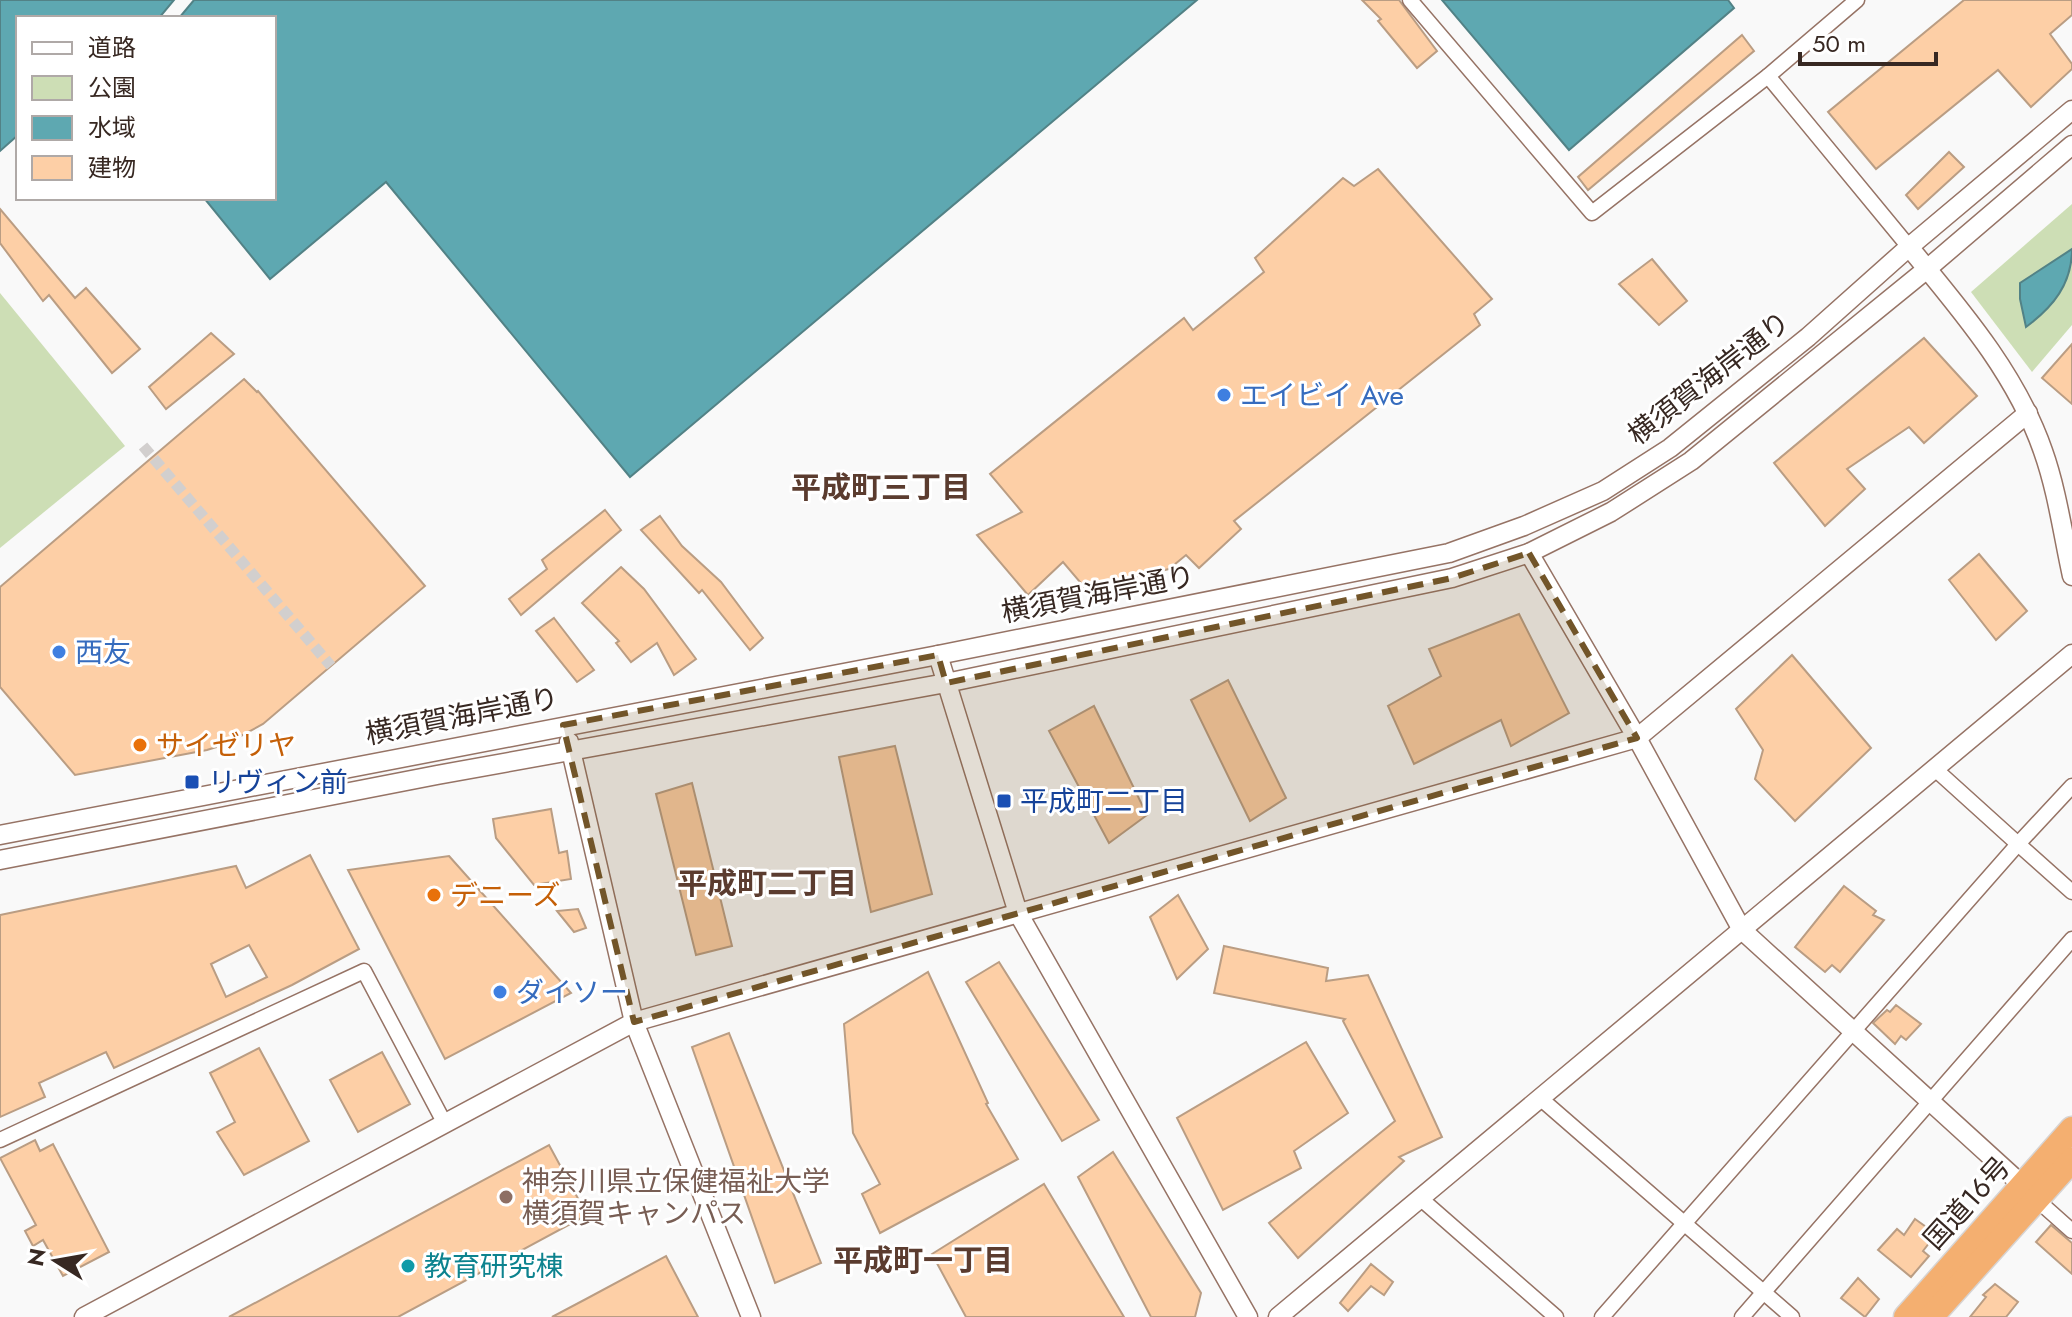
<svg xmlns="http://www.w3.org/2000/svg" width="2072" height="1317" font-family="Jost,'Noto Sans JP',sans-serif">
	<rect width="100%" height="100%" fill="#f9f9f9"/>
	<!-- green -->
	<g fill="#cddeb5">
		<polygon points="2072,204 2072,325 2032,372 1971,292"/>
		<polygon points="0,293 125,446 0,548"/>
	</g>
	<!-- water -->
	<g fill="#5ea8b1" stroke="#528286" stroke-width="2">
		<polygon points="0,0 174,0 159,18 18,18 18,135 0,151"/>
		<polygon points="194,0 1197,0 630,477 386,182 270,279 204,198 274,198 274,18 179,18"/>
		<polygon points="1442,0 1728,0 1734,8 1569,150"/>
		<path d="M2072 249C2072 284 2053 307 2026 327L2020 299V283Z"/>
	</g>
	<!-- building -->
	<g fill="#fdcfa6" stroke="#ba9d83" stroke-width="2" fill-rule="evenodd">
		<polygon points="1362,0 1399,0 1437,51 1417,68 1378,21 1381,19"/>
		<polygon points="1964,0 2072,0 2072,15 2050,34 2072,64 2072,69 2031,107 1998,70 1876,169 1828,112"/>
		<polygon points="1742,35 1754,51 1588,190 1578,177"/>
		<polygon points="1949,152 1964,167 1918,209 1906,195"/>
		<polygon points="1378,169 1492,299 1474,314 1480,325 1234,521 1241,529 1199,568 1186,555 1169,569 1085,588 1063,562 1028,595 977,535 1022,512 990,474 1184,318 1193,330 1264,272 1255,258 1343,178 1354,186"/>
		<polygon points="0,209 75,298 86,288 140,349 112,373 49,295 43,301 0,243"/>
		<polygon points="1652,259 1687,301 1659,325 1619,284"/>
		<polygon points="211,333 234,354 166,409 149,387"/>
		<polygon points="1924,338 1977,396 1924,443 1909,427 1847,469 1865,489 1825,526 1774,463"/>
		<polygon points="2072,344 2072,404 2042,378"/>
		<polygon points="244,379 257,392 258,391 425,586 263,724 226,744 207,750 75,775 0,687 0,587"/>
		<polygon points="605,510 621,530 521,615 509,599 547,569 542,560"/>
		<polygon points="660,516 682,546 721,582 763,638 750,650 702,590 699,593 641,530"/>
		<polygon points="1979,554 2027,611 1996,640 1949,580"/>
		<polygon points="621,567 644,589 696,659 674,675 657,643 631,662 616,643 619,641 582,603"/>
		<polygon points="1519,614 1569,713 1511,746 1501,720 1414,764 1388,706 1441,676 1429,649"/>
		<polygon points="554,618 594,670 577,682 536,631"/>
		<polygon points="1792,655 1871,748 1795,821 1755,779 1763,750 1736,709"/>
		<polygon points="1228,680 1286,798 1250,821 1191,700"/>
		<polygon points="1094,706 1147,815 1109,843 1049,731"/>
		<polygon points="895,746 932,894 871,912 839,757"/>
		<polygon points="692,783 732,946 696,955 656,794"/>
		<polygon points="551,809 559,853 567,851 571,879 534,885 496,838 493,819"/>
		<path d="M310 855 359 949 292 985 114 1068 106 1052 39 1083 45 1097 0 1117V915L236 866 246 888ZM249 945 267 977 226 997 211 964Z"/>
		<polygon points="449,856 571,993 445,1059 348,870"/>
		<polygon points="1844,886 1876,911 1873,915 1884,920 1840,972 1832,965 1825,972 1795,947"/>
		<polygon points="1178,895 1208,949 1177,979 1150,917"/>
		<polygon points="578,909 586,928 574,932 557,911"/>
		<polygon points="1224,946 1328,968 1326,981 1368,975 1442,1137 1399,1157 1404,1161 1298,1258 1269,1223 1395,1121 1343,1021 1345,1019 1214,993"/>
		<polygon points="999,962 1099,1120 1062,1141 966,982"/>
		<polygon points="928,972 988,1103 986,1104 1018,1159 880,1233 862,1194 880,1184 853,1133 844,1024"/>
		<polygon points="1896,1005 1921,1024 1906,1040 1901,1036 1895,1044 1873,1023 1887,1010 1890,1012"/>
		<polygon points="729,1033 821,1263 775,1283 692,1047"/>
		<polygon points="1306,1042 1348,1113 1294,1151 1301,1168 1223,1210 1177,1118"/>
		<polygon points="259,1048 309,1141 244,1175 217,1132 235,1122 210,1073"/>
		<polygon points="382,1052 410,1104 358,1132 330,1080"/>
		<polygon points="35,1140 40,1151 53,1144 109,1252 63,1276 43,1240 33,1246 25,1231 36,1225 0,1158"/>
		<polygon points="549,1145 587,1215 398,1317 229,1317"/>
		<polygon points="1113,1152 1201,1293 1195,1317 1151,1317 1078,1177"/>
		<polygon points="1044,1184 1124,1317 966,1317 932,1254"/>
		<polygon points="1915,1219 1936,1234 1923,1251 1929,1256 1911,1277 1878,1250 1897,1229 1904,1235"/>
		<polygon points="2051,1225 2072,1243 2072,1274 2036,1242"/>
		<polygon points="666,1256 698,1317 552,1317 586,1299"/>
		<polygon points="1371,1264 1393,1282 1384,1295 1371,1286 1348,1311 1340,1303"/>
		<polygon points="1858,1278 1879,1299 1865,1317 1841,1298"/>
		<polygon points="1995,1284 2018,1302 2006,1317 1970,1317 1986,1297 1983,1295"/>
	</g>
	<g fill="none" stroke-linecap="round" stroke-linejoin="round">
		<!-- pedestrian-tunnel -->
		<polyline stroke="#d2cfce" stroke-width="11" stroke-dasharray="11 5.5" stroke-linecap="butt" points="143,446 331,666"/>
		<!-- minor casing -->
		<g stroke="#967365" stroke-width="17">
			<g id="minor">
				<polyline points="1410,0 1592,213 1768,76 1909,247"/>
				<polyline points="1768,76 1857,0"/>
				<polyline points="2072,786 2018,844 2072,892"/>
				<polyline points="1540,1098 1792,1317"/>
				<polyline points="0,1140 364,971 445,1124"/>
				<polyline points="1420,1198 1556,1317"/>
				<polyline points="2036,1199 2072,1231"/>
				<polyline points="1602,1317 2018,844 1935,769"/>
				<polyline points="1742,1317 2072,939"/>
			</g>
		</g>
		<!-- tertiary casing -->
		<g stroke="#967365" stroke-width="21">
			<g id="tertiary">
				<path d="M1909 247C1960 309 2016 373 2043 451 2057 490 2063 535 2072 576"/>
				<polyline points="1529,553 1637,738 1742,930 2032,1194"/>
				<polyline points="938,655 1018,913 1248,1317"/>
				<polyline points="569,742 634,1022 751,1317"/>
				<polyline points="0,835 938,655 1449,553 1524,526 1603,491 1670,448 1808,337 1909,247 2072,110"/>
				<polyline points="0,860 437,775 946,683 1452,578 1529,553 1611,512 1691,461 1927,269 2072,145"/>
				<polyline points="84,1317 634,1022 1637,738 2028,413"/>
				<polyline points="1278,1317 2072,654"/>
			</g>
		</g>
		<!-- trunk casing -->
		<g stroke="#d7d4d3" stroke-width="27">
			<g id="trunk">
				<polyline points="1906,1317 2072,1129"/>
				<polyline points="1931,1317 2072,1160"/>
			</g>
		</g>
		<!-- minor -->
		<use href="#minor" stroke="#fff" stroke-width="14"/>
		<!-- tertiary -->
		<use href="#tertiary" stroke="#fff" stroke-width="18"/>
		<!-- trunk -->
		<use href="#trunk" stroke="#f4af70" stroke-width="24"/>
	</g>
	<!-- marked area -->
	<path fill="#725529" fill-opacity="0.2" stroke="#725529" stroke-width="6" stroke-dasharray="16 10" stroke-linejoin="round" d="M1529 553 1637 738 634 1022 563 725 938 655 946 683 1452 578Z"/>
	<!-- markers -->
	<g fill="#3f7fe0" stroke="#fff" stroke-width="3">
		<circle cx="1224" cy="395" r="8"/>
		<circle cx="59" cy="652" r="8"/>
		<circle cx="500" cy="992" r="8"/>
	</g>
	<g fill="#e8710a" stroke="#fff" stroke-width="3">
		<circle cx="140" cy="745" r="8"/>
		<circle cx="434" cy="895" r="8"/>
	</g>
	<g fill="#1a4fb4" stroke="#fff" stroke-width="3">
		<rect x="184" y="774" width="16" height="16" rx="4"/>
		<rect x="996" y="793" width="16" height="16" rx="4"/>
	</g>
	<circle fill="#8d6e63" stroke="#fff" stroke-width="3" cx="506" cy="1197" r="8"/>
	<circle fill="#0f9aa8" stroke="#fff" stroke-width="3" cx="408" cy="1266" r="8"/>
	<g text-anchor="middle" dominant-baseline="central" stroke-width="6" stroke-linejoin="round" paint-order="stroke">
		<!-- street labels -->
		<g font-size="28" fill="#372822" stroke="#fff">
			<text transform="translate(1709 378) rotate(-38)">横須賀海岸通り</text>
			<text transform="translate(1098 594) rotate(-11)">横須賀海岸通り</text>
			<text transform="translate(462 716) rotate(-11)">横須賀海岸通り</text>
			<text transform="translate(1967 1203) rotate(-48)">国道16号</text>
		</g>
		<!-- shop labels -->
		<g font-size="28" fill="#366cbe" stroke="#fff" text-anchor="start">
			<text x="1240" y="395">エイビイ Ave</text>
			<text x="75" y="652">西友</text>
			<text x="516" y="992">ダイソー</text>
		</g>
		<!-- food labels -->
		<g font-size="28" fill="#c56008" stroke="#fff" text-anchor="start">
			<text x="156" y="745">サイゼリヤ</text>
			<text x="450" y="895">デニーズ</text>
		</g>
		<!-- transit labels -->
		<g font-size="28" fill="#164399" stroke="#fff" text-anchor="start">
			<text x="208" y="782">リヴィン前</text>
			<text x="1020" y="801">平成町二丁目</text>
		</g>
		<!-- education labels -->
		<g font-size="28" fill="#785e54" stroke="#fff" text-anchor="start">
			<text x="522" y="1181">神奈川県立保健福祉大学<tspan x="522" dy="32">横須賀キャンパス</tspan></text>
		</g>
		<!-- culture labels -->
		<g font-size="28" fill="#0d838f" stroke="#fff" text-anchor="start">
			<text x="424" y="1266">教育研究棟</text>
		</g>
		<!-- neighbourhood labels -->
		<g font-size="30" font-weight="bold" fill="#5b3c2f" stroke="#fff">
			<text x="881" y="487">平成町三丁目</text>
			<text x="767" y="883">平成町二丁目</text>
			<text x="923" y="1260">平成町一丁目</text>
		</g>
	</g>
	<!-- legend -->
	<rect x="16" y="16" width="260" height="184" fill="#ffffff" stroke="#afa9a7" stroke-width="2"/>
	<rect x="32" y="42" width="40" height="12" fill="#ffffff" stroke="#afa9a7" stroke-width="2"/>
	<text x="88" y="56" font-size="24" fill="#372822">道路</text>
	<rect x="32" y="76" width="40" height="24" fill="#cddeb5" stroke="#afa9a7" stroke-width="2"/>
	<text x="88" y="96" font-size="24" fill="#372822">公園</text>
	<rect x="32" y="116" width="40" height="24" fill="#5ea8b1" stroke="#afa9a7" stroke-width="2"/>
	<text x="88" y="136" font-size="24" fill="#372822">水域</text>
	<rect x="32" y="156" width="40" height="24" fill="#fdcfa6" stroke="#afa9a7" stroke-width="2"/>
	<text x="88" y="176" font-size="24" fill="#372822">建物</text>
	<!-- north arrow -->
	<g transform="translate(56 1261) rotate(281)" stroke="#ffffff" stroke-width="6" paint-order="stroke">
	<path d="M0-6L14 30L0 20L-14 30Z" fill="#372822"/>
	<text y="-12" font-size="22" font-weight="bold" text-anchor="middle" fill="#372822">N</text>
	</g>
	<!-- scale -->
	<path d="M1800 52v12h136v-12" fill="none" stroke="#372822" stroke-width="4"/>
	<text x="1812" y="52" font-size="24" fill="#372822" stroke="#ffffff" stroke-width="6" paint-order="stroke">50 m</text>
</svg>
